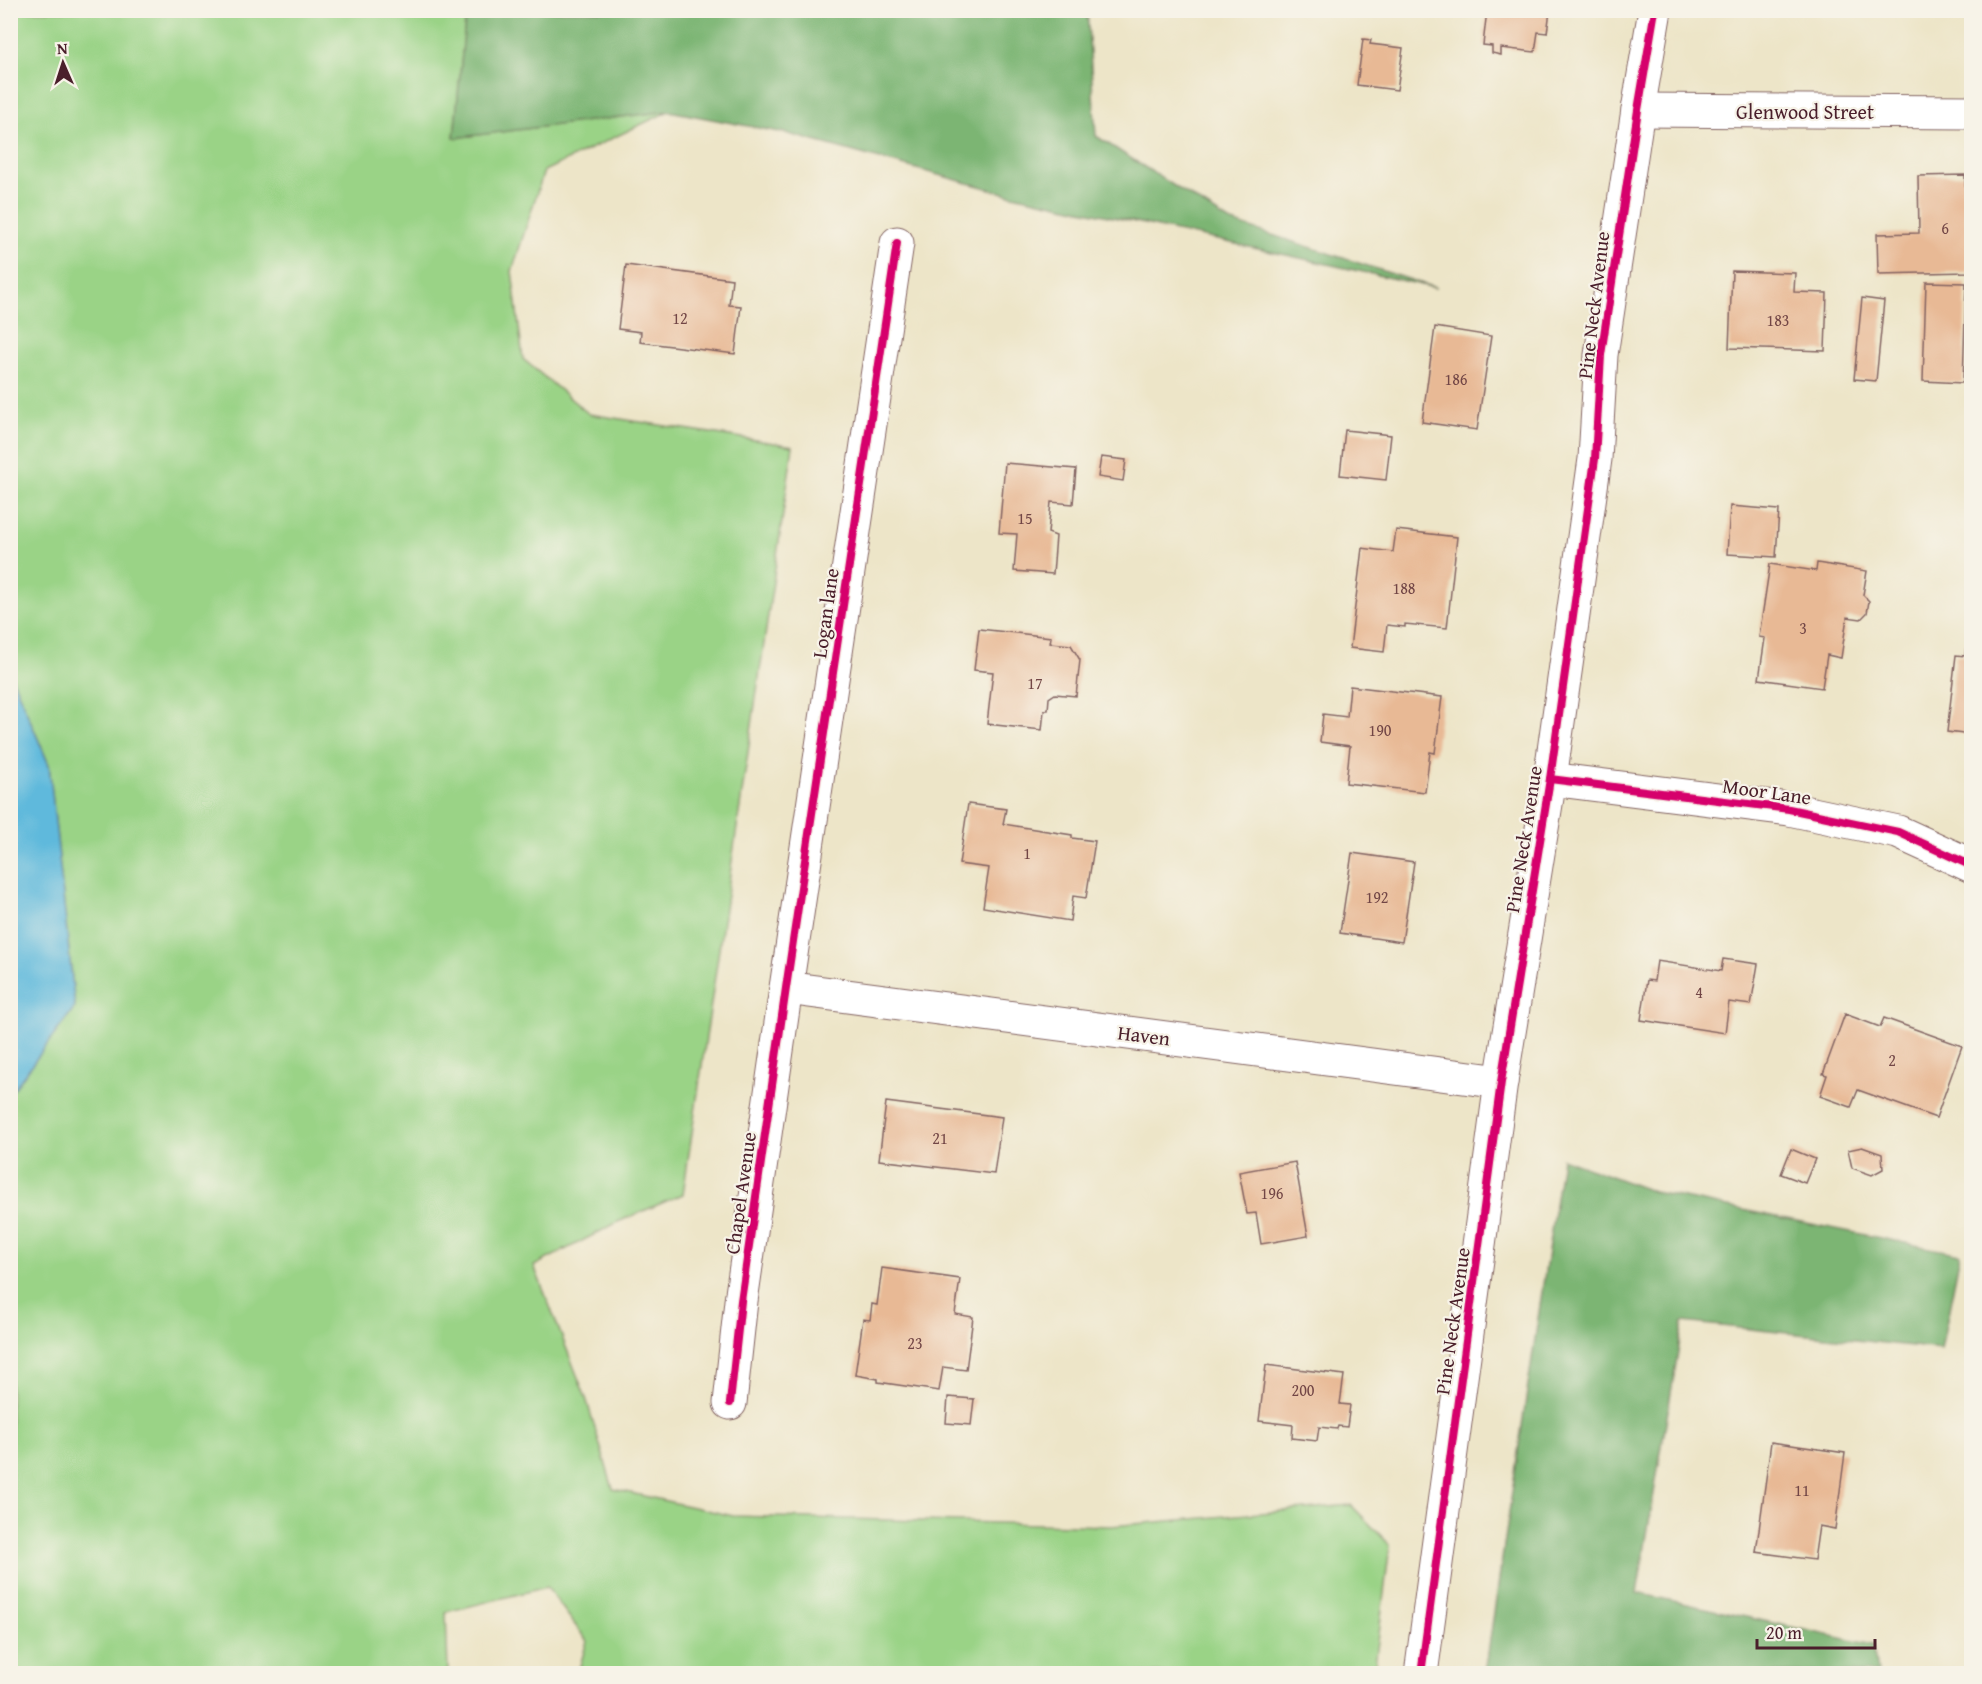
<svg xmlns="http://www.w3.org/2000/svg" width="1982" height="1684" font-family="'Gentium Book Plus',serif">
	<rect width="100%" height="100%" fill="#f7f3e8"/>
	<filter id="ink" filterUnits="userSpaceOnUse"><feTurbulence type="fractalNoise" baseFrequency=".0167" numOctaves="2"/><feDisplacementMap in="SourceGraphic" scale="12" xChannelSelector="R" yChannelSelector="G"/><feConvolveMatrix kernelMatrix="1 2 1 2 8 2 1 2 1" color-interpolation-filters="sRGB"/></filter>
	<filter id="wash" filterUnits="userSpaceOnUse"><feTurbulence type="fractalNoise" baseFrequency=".008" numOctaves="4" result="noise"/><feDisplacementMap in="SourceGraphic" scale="24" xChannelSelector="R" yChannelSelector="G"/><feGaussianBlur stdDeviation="1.35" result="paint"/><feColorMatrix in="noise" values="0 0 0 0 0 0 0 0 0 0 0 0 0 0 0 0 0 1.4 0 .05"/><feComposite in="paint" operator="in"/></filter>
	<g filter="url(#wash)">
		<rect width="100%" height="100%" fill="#ede5c8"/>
		<!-- green -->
		<polygon fill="#9ad386" stroke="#727958" stroke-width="1.5" points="11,11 466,11 454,138 669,111 544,171 512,271 523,359 589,414 793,446 683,1194 620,1221 534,1266 586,1398 613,1489 733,1516 1111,1526 1351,1505 1390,1545 1374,1673 578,1673 587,1641 547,1587 446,1612 448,1673 11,1673 10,1093 75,1007 49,765 11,675"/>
		<!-- forest -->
		<g fill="#7bb573" stroke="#626a4f" stroke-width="1.5">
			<polygon points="466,11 1087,11 1096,136 1229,221 1436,288 1008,194 785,133 669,111 454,138"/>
			<polygon points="1562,1158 1654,1192 1960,1254 1941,1349 1683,1322 1637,1593 1873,1645 1877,1673 1485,1673"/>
		</g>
		<!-- water -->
		<polygon fill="#5eb9dc" stroke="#546c84" stroke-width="1.5" points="11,675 49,765 75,1007 11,1093"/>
		<g id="blocks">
			<!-- building -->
			<g fill="#e8b995">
				<polygon points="1487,10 1550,11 1547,33 1538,32 1535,52 1501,48 1501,55 1492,53 1492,46 1483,45"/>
				<polygon points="1363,39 1371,40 1370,44 1403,48 1397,90 1357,85"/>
				<polygon points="1965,175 1966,224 1972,223 1972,254 1968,254 1969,272 1878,274 1877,234 1919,233 1918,176"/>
				<polygon points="626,265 732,279 729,305 741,306 735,354 640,342 641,332 618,329"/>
				<polygon points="1732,271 1795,273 1794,292 1827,293 1825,351 1729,348"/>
				<polygon points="1926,282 1966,283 1963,383 1923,381"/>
				<polygon points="1862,298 1884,301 1876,381 1854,379"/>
				<polygon points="1435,327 1491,336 1477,430 1422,422"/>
				<polygon points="1345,430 1391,435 1386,480 1340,475"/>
				<polygon points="1101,457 1126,460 1123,481 1098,477"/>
				<polygon points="1005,463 1076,469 1073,504 1051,502 1048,533 1056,536 1053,574 1014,571 1017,534 999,533"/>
				<polygon points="1730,506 1779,510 1776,557 1727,554"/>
				<polygon points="1396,530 1457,537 1447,628 1405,624 1405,627 1387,625 1384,652 1350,648 1362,548 1393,552"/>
				<polygon points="1817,563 1867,571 1863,595 1869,601 1867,613 1861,619 1847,617 1841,658 1827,655 1822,688 1759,679 1765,638 1759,637 1770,564 1816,571"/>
				<polygon points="979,629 1051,637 1050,643 1071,645 1080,660 1076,696 1055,694 1049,698 1048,710 1044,710 1042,730 987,724 993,672 974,670"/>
				<polygon points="1967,634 1972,634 1972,735 1947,732 1956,655 1965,656"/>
				<polygon points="1350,686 1442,697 1435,753 1430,752 1425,792 1346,783 1350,746 1320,742 1323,714 1347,717"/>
				<polygon points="968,804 1006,809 1003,824 1072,835 1072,838 1095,841 1086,898 1073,896 1070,921 983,907 989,868 959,864"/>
				<polygon points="1352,853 1414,862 1402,942 1340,933"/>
				<polygon points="1723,959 1758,964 1751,1005 1729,1002 1725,1033 1641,1020 1647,980 1654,981 1657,961 1721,971"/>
				<polygon points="1845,1014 1880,1027 1884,1018 1962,1046 1936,1118 1858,1090 1851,1107 1820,1096 1827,1075 1823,1074"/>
				<polygon points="886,1102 1002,1117 994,1174 879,1160"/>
				<polygon points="1862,1147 1882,1154 1883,1169 1872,1175 1852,1168 1848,1150"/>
				<polygon points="1791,1149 1815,1159 1805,1183 1781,1174"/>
				<polygon points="1295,1162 1308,1236 1261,1244 1256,1213 1247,1214 1239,1172"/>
				<polygon points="882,1268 960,1279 955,1314 973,1317 966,1370 943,1367 939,1391 878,1382 878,1379 855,1375 863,1319 870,1320 872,1304 877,1305"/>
				<polygon points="1266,1365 1344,1375 1340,1404 1350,1405 1347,1427 1338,1426 1337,1429 1319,1427 1317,1441 1292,1438 1293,1425 1259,1421"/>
				<polygon points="948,1397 974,1399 971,1425 946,1423"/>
				<polygon points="1771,1442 1845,1453 1835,1529 1819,1526 1814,1560 1756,1552"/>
			</g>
		</g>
	</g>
	<g filter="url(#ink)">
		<use href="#blocks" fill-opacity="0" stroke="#836462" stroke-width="1.5"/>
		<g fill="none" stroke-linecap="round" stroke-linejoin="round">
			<!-- minor casing -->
			<g stroke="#836462" stroke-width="35">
				<g id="minor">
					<polyline points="1638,110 1972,112"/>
					<polyline points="1550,779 1789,809 1898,832 1972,866"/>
					<polyline points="786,988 1501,1082"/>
					<polyline points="730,1403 741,1301 786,988 897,243"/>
					<polyline points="1421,1674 1501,1082 1550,779 1595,459 1601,355 1638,110 1655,10"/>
				</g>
			</g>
			<!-- minor -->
			<use href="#minor" stroke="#fff" stroke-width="33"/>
			<!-- cycleway casing -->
			<g stroke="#f7f3e8" stroke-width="11">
				<g id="cycleway">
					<polyline points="1550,779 1789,809 1898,832 1972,866"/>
					<polyline points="730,1403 741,1301 786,988 897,243"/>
					<polyline points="1421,1674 1501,1082 1550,779 1595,459 1601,355 1638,110 1655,10"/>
				</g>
			</g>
			<!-- cycleway -->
			<use href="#cycleway" stroke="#d6006c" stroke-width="8"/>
		</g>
	</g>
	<g text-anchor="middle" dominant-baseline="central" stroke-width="4.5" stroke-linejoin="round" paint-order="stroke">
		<!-- number labels -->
		<g font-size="16" fill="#724646">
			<text x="1945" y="228">6</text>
			<text x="680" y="318">12</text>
			<text x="1778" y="320">183</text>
			<text x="1456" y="379">186</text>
			<text x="1025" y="518">15</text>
			<text x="1404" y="588">188</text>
			<text x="1803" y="628">3</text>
			<text x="1035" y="683">17</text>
			<text x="1380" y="730">190</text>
			<text x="1027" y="853">1</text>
			<text x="1377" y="897">192</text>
			<text x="1699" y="992">4</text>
			<text x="1892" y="1060">2</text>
			<text x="940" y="1138">21</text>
			<text x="1272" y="1193">196</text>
			<text x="915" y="1343">23</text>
			<text x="1303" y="1390">200</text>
			<text x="1802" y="1490">11</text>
		</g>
		<!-- street labels -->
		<g font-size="20" fill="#4a1f2b" stroke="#f7f3e8">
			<text x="1805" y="111">Glenwood Street</text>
			<text transform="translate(1593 305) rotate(-83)">Pine Neck Avenue</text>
			<text transform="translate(825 613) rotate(-82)">Logan lane</text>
			<text transform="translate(1767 791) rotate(8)">Moor Lane</text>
			<text transform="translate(1523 839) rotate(-81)">Pine Neck Avenue</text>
			<text transform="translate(1144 1035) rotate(7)">Haven</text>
			<text transform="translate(740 1193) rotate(-82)">Chapel Avenue</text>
			<text transform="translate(1452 1321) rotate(-82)">Pine Neck Avenue</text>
		</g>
	</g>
	<!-- margin -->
	<rect width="1982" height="1684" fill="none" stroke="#f7f3e8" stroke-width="36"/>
	<!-- north arrow -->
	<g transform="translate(63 63) rotate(357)" stroke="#f7f3e8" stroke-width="4.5" paint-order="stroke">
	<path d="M0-4.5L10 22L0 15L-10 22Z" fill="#4a1f2b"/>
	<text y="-9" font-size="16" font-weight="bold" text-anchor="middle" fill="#4a1f2b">N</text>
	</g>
	<!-- scale -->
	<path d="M1757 1639v9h118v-9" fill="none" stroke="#4a1f2b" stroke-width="3"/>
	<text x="1766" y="1639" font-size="18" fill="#4a1f2b" stroke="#f7f3e8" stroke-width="4.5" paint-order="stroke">20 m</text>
</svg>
